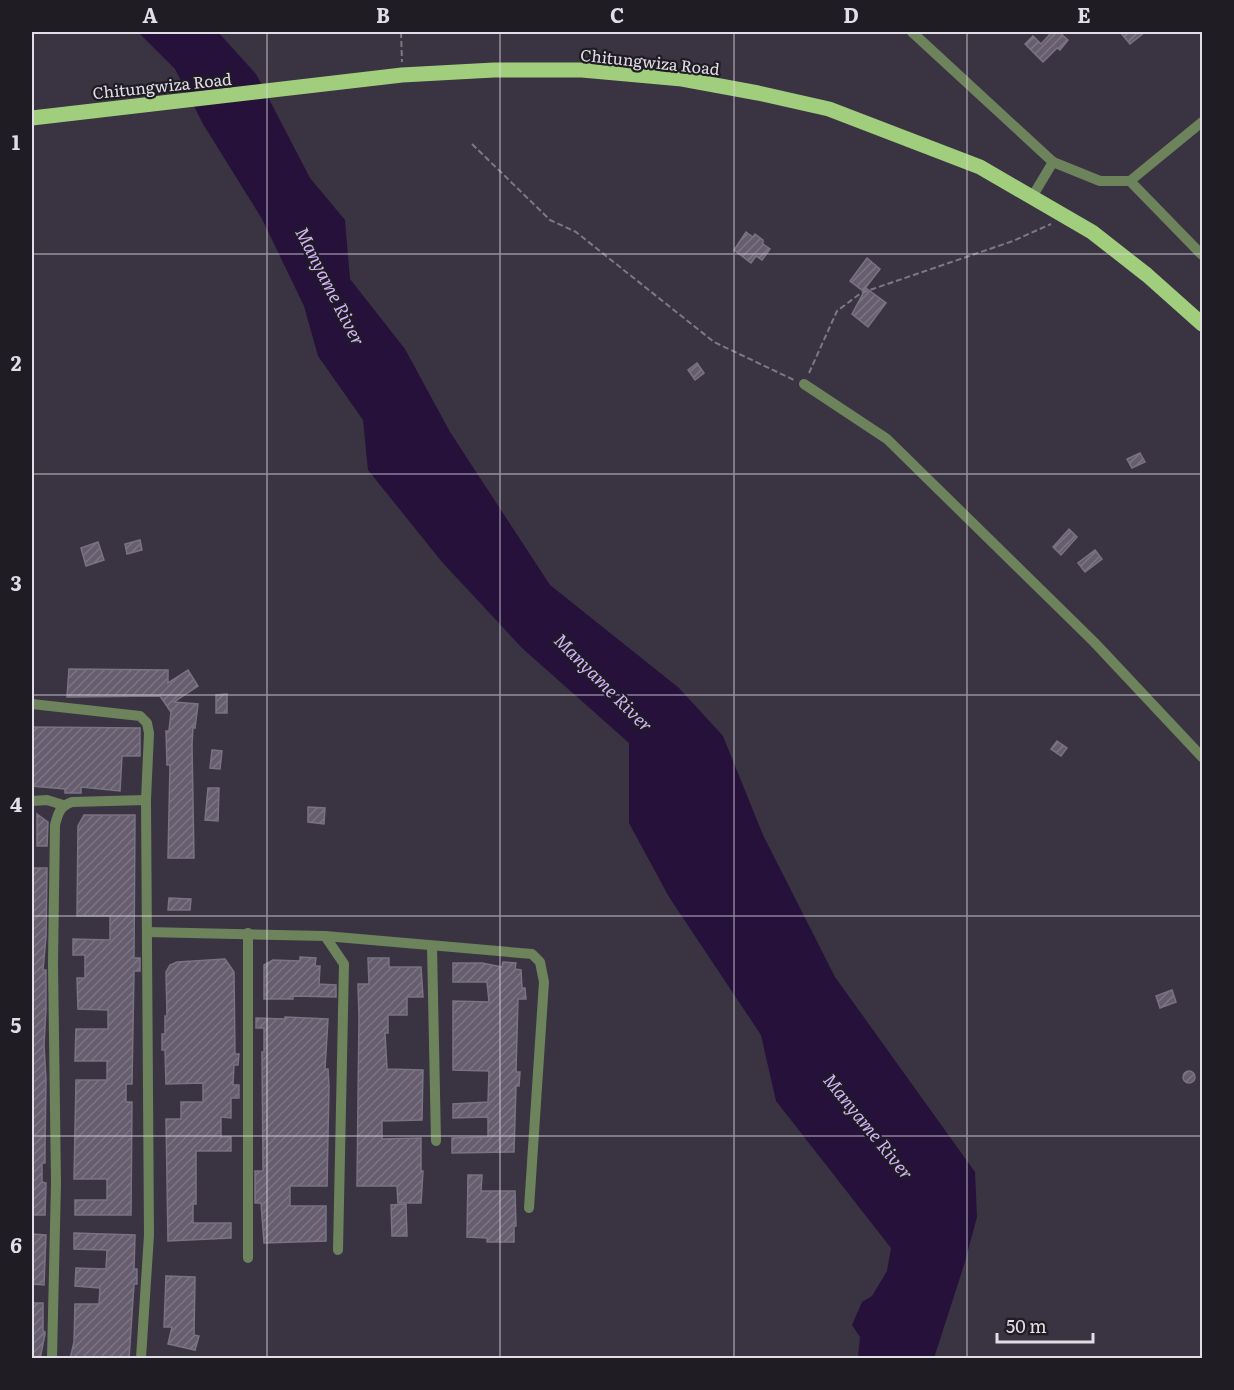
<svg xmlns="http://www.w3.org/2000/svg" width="1234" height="1390" font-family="Literata,serif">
	<defs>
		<pattern id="building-hatch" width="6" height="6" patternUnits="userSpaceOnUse" patternTransform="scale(1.5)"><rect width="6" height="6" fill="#665e6f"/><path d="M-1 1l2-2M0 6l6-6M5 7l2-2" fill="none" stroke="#7c7584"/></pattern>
	</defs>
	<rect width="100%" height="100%" fill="#3a3342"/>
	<!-- water -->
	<polygon fill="#26113a" points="138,32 218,32 256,74 310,178 345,220 350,279 405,349 450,432 550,585 679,688 723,736 763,835 835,977 975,1172 977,1217 964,1265 934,1358 858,1358 860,1337 852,1325 862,1302 872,1296 887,1271 891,1248 776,1101 761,1035 669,897 629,823 629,743 522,648 442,562 368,470 363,420 318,356 304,306 262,219 203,124 175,69"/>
	<!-- building -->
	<g fill="url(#building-hatch)" stroke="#7a7384" stroke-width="1.5">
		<polygon points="1052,32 1059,32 1068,40 1060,50 1057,48 1043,62 1025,44 1033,36 1041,44"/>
		<polygon points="1120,32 1145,32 1130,44"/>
		<polygon points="746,232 753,237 755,234 763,240 763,244 770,249 762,260 756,256 751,263 734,250"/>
		<polygon points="867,258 880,269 863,291 850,281"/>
		<polygon points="866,288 886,303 868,327 852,314"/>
		<polygon points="697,363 704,373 695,380 688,370"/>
		<polygon points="1140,453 1145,462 1132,468 1127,459"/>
		<polygon points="1069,529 1077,537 1061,555 1053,547"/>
		<polygon points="140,540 142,550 127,554 125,544"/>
		<polygon points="98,542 104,560 86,566 81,548"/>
		<polygon points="1095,550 1102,559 1085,572 1078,563"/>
		<polygon points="69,669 168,670 168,683 188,670 198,686 174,702 198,704 195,728 193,727 192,745 194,858 168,858 170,765 167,765 166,731 169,731 171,712 160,696 67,697"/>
		<polygon points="227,694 227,713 216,713 216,695"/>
		<polygon points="32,727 140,728 140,756 122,756 120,791 81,787 81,793 65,793 65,789 32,786"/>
		<polygon points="1057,741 1067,748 1061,756 1051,749"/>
		<polygon points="212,750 222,751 220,769 210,768"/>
		<polygon points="208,788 219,788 218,821 205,820"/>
		<polygon points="308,807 325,808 324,824 308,822"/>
		<polygon points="37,814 48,822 47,846 37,846"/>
		<polygon points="84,815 135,815 134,958 140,958 140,971 134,971 132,1084 126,1084 126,1102 132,1102 131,1215 75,1215 75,1200 107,1200 107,1179 74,1179 76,1080 107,1080 107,1061 75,1061 76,1029 108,1029 108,1010 78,1009 77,978 85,978 85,955 73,955 73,939 110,940 110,916 77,916 78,826"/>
		<polygon points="32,868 47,868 46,937 43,970 46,970 46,1009 44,1045 46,1079 45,1148 45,1163 42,1163 42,1182 46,1183 45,1215 32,1215"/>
		<polygon points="169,898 191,899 190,910 168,910"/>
		<polygon points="300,957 316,958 315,966 320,966 319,984 336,985 336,997 293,996 293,999 264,999 264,965 273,960 300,961"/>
		<polygon points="368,958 389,958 389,967 421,967 423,997 407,997 407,1015 388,1015 388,1033 385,1033 387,1069 423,1070 422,1120 382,1121 382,1139 421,1138 421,1171 423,1171 421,1203 398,1203 397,1186 357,1186 359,1016 358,984 369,984"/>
		<polygon points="225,959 234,972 235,1054 239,1054 238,1065 234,1065 233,1085 239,1085 239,1098 231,1098 231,1118 221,1117 221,1137 231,1137 231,1151 196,1151 196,1204 193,1204 193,1223 231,1223 231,1238 168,1241 166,1119 181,1119 181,1102 203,1102 203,1083 166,1084 165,1050 162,1050 162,1034 165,1034 165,1016 167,1016 166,972 170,965 177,962"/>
		<polygon points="503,962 516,963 515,969 521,970 522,988 525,988 526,999 518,999 516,1072 520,1072 519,1086 516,1086 514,1152 452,1153 452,1138 488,1137 488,1117 453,1118 453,1104 488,1102 489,1071 453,1070 453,1001 489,1002 487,982 453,982 453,963 482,963 502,967"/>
		<polygon points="1172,990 1176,1002 1160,1008 1156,996"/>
		<polygon points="285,1017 328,1019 325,1069 328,1069 329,1086 327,1186 290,1186 290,1206 326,1206 326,1241 264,1243 261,1203 255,1203 255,1171 263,1171 262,1052 264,1052 264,1028 256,1028 256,1018 285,1019"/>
		<circle cx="1189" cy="1077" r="6"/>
		<polygon points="468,1175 482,1175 481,1191 515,1191 516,1226 514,1226 514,1242 487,1242 487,1238 467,1237"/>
		<polygon points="406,1204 407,1236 392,1236 391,1205"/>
		<polygon points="74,1233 135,1235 134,1269 137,1269 137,1284 134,1284 129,1359 70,1359 74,1342 75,1304 99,1304 100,1288 75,1286 76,1268 106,1269 107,1250 74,1249"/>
		<polygon points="32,1234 46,1235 44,1285 32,1284"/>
		<polygon points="166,1276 195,1277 194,1335 199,1336 195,1350 168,1344 172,1327 164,1327"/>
		<polygon points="32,1303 43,1303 43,1331 45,1332 45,1334 40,1359 32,1359"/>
	</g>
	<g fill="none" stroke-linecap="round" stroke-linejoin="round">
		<!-- path -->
		<g stroke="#7d7884" stroke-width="2" stroke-dasharray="6 3" stroke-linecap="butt">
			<polyline points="401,32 402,62"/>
			<polyline points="472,144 550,220 576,232 714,342 794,380"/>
			<polyline points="809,373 837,311 861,293 1013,241 1051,224"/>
		</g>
		<!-- street -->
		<g stroke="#6d835c" stroke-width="10">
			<polyline points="912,32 1053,162"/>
			<polyline points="1130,181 1202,255"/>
			<polyline points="1032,197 1053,162 1100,181 1130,181 1202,122"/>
			<polyline points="804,384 887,439 1094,642 1202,757"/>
			<polyline points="32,704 140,716 147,723 149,733 146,800 149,1235 141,1358"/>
			<polyline points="32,801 47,800 63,805"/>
			<polyline points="147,932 325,936 532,954 540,962 544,982 529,1208"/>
			<polyline points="248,933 248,1258"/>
			<polyline points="325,936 344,964 338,1250"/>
			<polyline points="432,946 436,1141"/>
			<path d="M52 1358 56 1183 53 963 55 825C58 813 60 806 72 802L146 800"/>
		</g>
		<!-- primary -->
		<polyline stroke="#a1ce7d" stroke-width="15" points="32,118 402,75 494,70 582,70 682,79 758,93 829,109 980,167 1092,232 1147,275 1202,324"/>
	</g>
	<!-- grid -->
	<path fill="none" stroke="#e2dee8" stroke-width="1.5" stroke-opacity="0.55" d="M267 32V1358M500 32V1358M734 32V1358M967 32V1358M32 254H1202M32 474H1202M32 695H1202M32 916H1202M32 1136H1202"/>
	<g text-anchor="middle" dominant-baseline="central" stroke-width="4.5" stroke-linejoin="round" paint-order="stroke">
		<!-- street labels -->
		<g font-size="16" fill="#e2dee8" stroke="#1f1c23">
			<text transform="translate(650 61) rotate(6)">Chitungwiza Road</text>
			<text transform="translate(162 85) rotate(-6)">Chitungwiza Road</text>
		</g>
		<!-- water labels -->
		<g font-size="18" font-style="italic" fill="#d3b1fb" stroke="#1f1c23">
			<text transform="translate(331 286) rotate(63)">Manyame River</text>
			<text transform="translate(604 682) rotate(45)">Manyame River</text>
			<text transform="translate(869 1126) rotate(51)">Manyame River</text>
		</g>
	</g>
	<!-- border -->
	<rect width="1234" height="1390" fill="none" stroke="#1f1c23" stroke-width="66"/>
	<!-- scale -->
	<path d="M997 1333v9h96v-9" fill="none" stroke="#e2dee8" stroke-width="3"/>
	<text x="1006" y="1333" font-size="18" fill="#e2dee8" stroke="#1f1c23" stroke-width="4.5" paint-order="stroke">50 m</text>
	<rect x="33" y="33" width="1168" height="1324" fill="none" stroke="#e2dee8" stroke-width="2"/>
	<g font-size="20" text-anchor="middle" font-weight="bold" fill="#e2dee8">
		<text x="150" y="23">A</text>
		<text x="383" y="23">B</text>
		<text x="617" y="23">C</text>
		<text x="851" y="23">D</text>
		<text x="1084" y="23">E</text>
		<text x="16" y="150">1</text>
		<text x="16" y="371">2</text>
		<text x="16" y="591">3</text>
		<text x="16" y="812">4</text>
		<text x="16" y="1033">5</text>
		<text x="16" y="1253">6</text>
	</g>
</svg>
